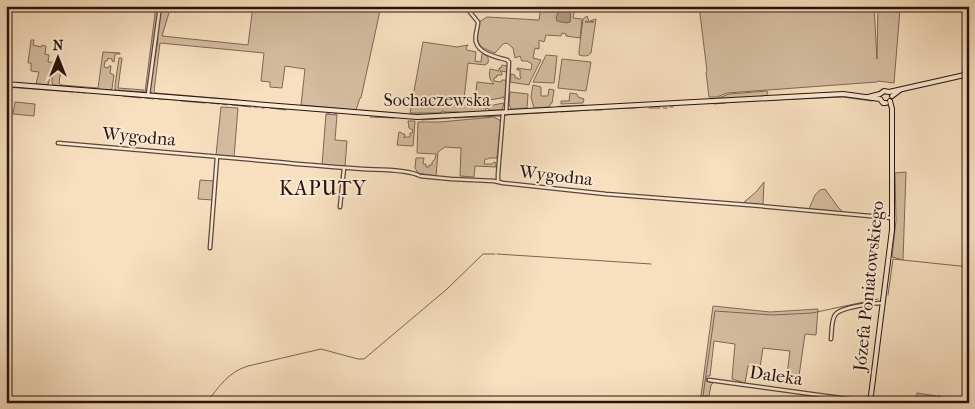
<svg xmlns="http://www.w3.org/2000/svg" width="975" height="409" font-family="'IM FELL French Canon',serif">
	<rect width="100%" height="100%" fill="#f7dfbf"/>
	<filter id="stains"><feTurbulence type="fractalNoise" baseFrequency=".004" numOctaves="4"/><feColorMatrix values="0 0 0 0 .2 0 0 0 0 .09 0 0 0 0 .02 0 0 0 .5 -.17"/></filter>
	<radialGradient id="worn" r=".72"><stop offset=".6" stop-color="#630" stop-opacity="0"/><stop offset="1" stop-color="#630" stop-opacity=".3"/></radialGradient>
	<!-- green -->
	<g fill="#d4bca0" stroke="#7e6754">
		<polygon points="156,6 159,6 147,91 145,92"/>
		<polygon points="161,6 171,6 162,36 248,45 253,6 381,6 361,98 360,98 356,110 301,105 305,69 285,66 282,88 270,87 270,82 261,81 264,53 160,43 154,91 156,93 239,100 238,101 153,94 150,91 158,39 157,39"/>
		<path d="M541 6H562L559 7 558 11V12L566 7 563 6H580V8L575 9 573 18 582 19 580 38 566 36V34L562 33 561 36 546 35 544 42 539 40V49L535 48 533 58 541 60 530 82 529 85 510 82 511 74 515 75V78H518V79H520L521 78 520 76V70H517V68L531 70 532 64 527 61H522L520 56 515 58 513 48 507 43 503 44 495 53C474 45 477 43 479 22L487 17 539 20Z"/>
		<polygon points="699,6 874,6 877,59 878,6 899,6 900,9 894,83 878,81 877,82 727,93 717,97 709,97 706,72 707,71"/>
		<path d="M587 16 589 21 585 22H594L590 21 596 19 591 53C587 57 584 56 579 55V51L583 19Z"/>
		<polygon points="31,40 34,40 33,45 41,47 42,45 46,46 45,54 49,55 48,62 62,63 59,83 61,85 98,88 103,52 120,53 120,54 115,54 114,62 112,61 112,59 108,58 107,61 105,61 104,67 108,68 109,66 111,66 110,73 114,75 112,89 110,90 54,86 52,83 52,77 50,77 48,85 36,84 39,72 31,71 31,63 28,63"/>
		<path d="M423 42 457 47 468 45 466 48 467 50 476 52 475 61 481 62 482 54 483 53C488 56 489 58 488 63L485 65 468 63 464 99 475 100 477 82 494 84C489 79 489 77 490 69L499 71V68H501L502 65 507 66V72L500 71 502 73V75H497V77L494 78V81L501 82 502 80H506L505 100H504V97H502V98L488 100V103H487L488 106 504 103 502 110H489V109L486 108 485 112 459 114V112H444V111H442L441 113H410Z"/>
		<polygon points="546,55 557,56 554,83 533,82"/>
		<polygon points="119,58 122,58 118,88 144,90 144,92 115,90 115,85"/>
		<polygon points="562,59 591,62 586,91 558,88"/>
		<polygon points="533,85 541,87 541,96 548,96 549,89 554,90 552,103 551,103 549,107 534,108 531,97"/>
		<polygon points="767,91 768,93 765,97 716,99 729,94"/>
		<polygon points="510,92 528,94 527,108 511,109 509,104"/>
		<polygon points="570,93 577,94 578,97 584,99 583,103 561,104 561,101 569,101"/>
		<polygon points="15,102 35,104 34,116 13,114"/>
		<polygon points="221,107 238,108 234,157 216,155"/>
		<polygon points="326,114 337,115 335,140 347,141 345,166 322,165"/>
		<polygon points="494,117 501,121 497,158 489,158 488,159 485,159 484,164 492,164 494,162 496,163 496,167 475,166 474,177 460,176 461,148 445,147 438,152 436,176 418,173 415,168 416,158 424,158 423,164 426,164 426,167 429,167 429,165 432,165 432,162 435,159 436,154 417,153 418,122 440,122"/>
		<polygon points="408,121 415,121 413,146 397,145 399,132 402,133 403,134 405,134 404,138 405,137 410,137 410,133 412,133 413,130 409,128"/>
		<polygon points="6,137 12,138 12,139 7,191"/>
		<polygon points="906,172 903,260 892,257 896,220 895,173"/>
		<polygon points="200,180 214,181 213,200 198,199"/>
		<polygon points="764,182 763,205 743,203 756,192"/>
		<polygon points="825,189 838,207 843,212 809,209 815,195 820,190"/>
		<polygon points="713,306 770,312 818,309 816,335 805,334 799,376 787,375 790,351 763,348 760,368 748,366 745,383 732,379 735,344 714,341 710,376 707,376 706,381 713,383 711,385 709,396 705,396 704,403 700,403"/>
		<polygon points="917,393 936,396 935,403 916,403"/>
	</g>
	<!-- water -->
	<path fill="#b19981" stroke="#7a6351" d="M562 6H566C571 12 571 16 570 22L567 23 557 21 556 18 558 12 556 11V9Z"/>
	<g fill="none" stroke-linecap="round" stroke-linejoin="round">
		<!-- stream -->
		<g stroke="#7a6351" stroke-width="1">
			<polyline points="37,84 48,85"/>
			<polyline points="53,85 76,87"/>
			<polyline points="6,87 73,92"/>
			<polyline points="77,92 85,93"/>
			<polyline points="92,93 117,95"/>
			<polyline points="123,96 141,98"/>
			<polyline points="145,98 154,99"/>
			<polyline points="158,99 177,100"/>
			<polyline points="774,100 843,97 872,101"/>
			<polyline points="181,101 205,103"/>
			<polyline points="731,102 769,100"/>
			<polyline points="210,103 219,104"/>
			<polyline points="222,104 227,105"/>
			<polyline points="714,104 726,103"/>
			<polyline points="232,105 251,107"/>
			<polyline points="254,107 258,107"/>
			<polyline points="670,107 673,107"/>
			<polyline points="262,108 264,108"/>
			<polyline points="270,108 286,110"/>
			<polyline points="649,108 660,108"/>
			<polyline points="663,108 667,108"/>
			<polyline points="607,109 636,108"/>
			<polyline points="594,110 602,110"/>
			<polyline points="561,112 590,110"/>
			<polyline points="327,114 330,114"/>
			<polyline points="334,114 337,114"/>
			<polyline points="504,115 557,112"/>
			<polyline points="370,117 394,118"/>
			<polyline points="454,118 501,116"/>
			<polyline points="422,120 450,118"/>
			<polyline points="497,254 651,264"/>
			<polyline points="888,295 893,259 969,267"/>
			<path d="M206 403C219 387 228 372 248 366L321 349 358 359H364L447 289 483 254H495"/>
			<polyline points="702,403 715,311 773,315 812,313 878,299"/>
		</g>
		<!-- canal -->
		<g stroke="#b19981" stroke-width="3">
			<polyline points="559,107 584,106"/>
			<polyline points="534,109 548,108"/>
			<polyline points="511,110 526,109"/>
			<polyline points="362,111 398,114"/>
			<polyline points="409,115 425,115"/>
		</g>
		<!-- street casing -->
		<g stroke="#5c4536" stroke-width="5">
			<g id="street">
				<path d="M465 6 478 22C478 28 474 37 476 42 479 54 497 57 507 60L509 62 506 113"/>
				<polyline points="965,75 965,68 969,66"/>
				<polyline points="148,95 160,6"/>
				<path d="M58 143 278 162C306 165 334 167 363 169 377 170 409 169 420 176L451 179 494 181 503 183 606 194 749 205 892 218"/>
				<polyline points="498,181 498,174 503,113"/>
				<polyline points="340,207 344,168"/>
				<polyline points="210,248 217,157"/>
				<path d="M831 339C832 332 831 321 835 315 840 307 874 303 883 303"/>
				<polyline points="709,380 870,402"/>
				<polyline points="937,403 939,398"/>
			</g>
		</g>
		<!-- secondary casing -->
		<g stroke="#281209" stroke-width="6">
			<g id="secondary">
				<polyline points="6,84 417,117 843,94 880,99 883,103 886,103"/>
				<polyline points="892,96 900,90"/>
				<polyline points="868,97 880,94 884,91 889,92 969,74"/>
				<polyline points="870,403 892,230 892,109 890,101"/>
			</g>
		</g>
		<!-- street -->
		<use href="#street" stroke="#faead5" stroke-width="2.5"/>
		<!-- secondary -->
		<use href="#secondary" stroke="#faead5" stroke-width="4"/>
	</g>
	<g text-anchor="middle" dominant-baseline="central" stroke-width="4" stroke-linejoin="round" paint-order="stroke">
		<!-- street labels -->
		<g font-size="18" fill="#281209" stroke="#faead5">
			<text x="437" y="100">Sochaczewska</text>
			<text transform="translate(139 137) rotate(5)">Wygodna</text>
			<text transform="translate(556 176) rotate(6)">Wygodna</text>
			<text transform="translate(869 286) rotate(-84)">Józefa Poniatowskiego</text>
			<text transform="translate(776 376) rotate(8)">Daleka</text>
		</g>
		<!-- quarter labels -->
		<g font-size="20" letter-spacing="1" fill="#281209" stroke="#faead5">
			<text x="323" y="188">KAPUTY</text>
		</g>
	</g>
	<!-- margin -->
	<rect width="975" height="409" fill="none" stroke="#f7dfbf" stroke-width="25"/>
	<rect x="8" y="8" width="960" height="394" fill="none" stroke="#281209" stroke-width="2.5"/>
	<rect x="12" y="12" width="950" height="384" fill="none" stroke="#281209"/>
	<!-- north arrow -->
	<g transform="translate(58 58)" stroke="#faead5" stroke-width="4" paint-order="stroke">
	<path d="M0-4L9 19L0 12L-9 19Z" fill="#281209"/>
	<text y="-8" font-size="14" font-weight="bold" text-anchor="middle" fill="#281209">N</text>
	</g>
	<rect width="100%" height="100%" filter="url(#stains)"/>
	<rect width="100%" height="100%" fill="url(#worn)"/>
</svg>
